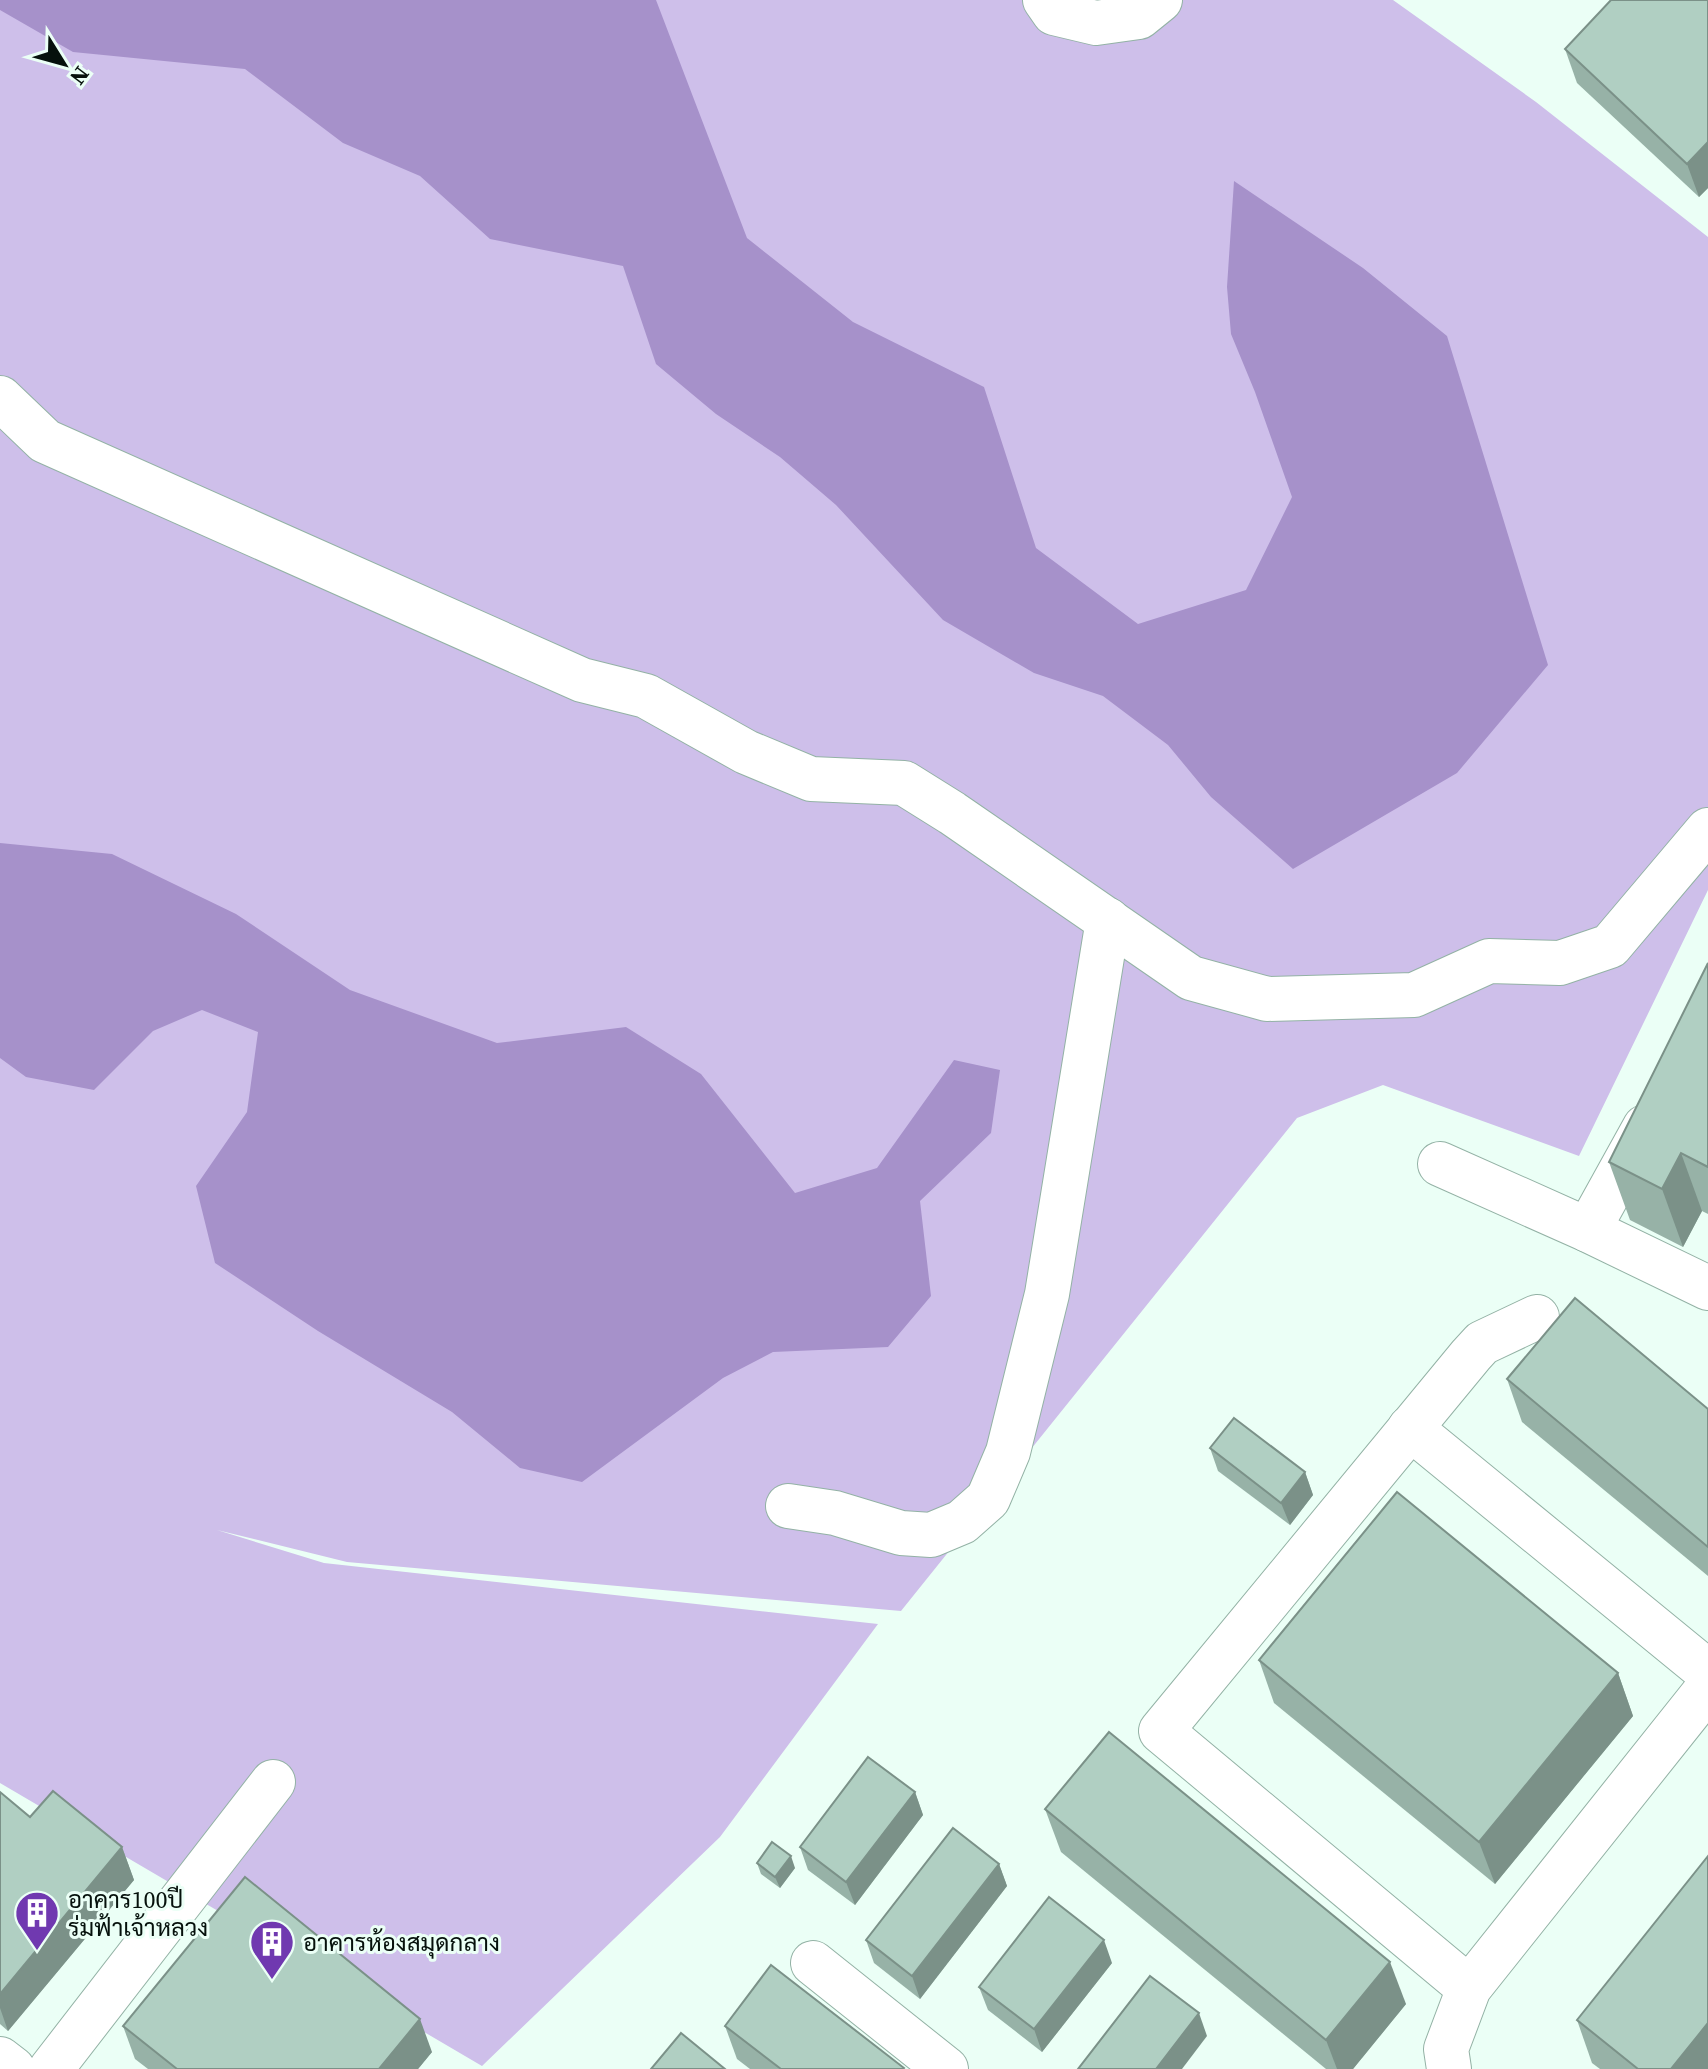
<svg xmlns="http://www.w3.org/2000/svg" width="1708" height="2069" font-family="'Source Serif 4',Sarabun,serif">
	<rect width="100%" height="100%" fill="#ebfff6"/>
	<!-- green -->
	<polygon fill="#cebfea" points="0,0 1393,0 1536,102 1708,237 1708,890 1579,1156 1383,1085 1297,1118 901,1611 347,1562 217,1530 324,1563 878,1624 720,1837 482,2066 0,1783"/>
	<!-- water -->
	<g fill="#a691ca">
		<polygon points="0,0 656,0 747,238 853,322 984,387 1036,548 1138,624 1246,590 1292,497 1255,392 1231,334 1227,287 1234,181 1363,268 1447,336 1548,665 1457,773 1293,869 1211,797 1168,745 1103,696 1034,673 943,620 836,505 780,457 716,414 656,364 623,266 490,239 420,176 343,143 245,69 73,52 0,10"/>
		<polygon points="0,843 112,854 236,914 350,990 497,1043 626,1027 701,1074 795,1193 877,1168 954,1060 1000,1070 991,1133 920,1201 931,1296 888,1347 773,1352 723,1378 582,1482 520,1468 452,1412 318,1331 215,1263 196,1186 247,1112 258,1032 202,1010 153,1031 94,1090 26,1077 0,1058"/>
	</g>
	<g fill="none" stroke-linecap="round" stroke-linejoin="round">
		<!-- minor casing -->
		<g stroke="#93b2a5" stroke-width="46">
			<g id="minor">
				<polyline points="1045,0 1054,13 1096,23 1139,17 1160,0"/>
				<polyline points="0,398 45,441 582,680 646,696 746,752 811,779 904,783 952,813 1191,978 1267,999 1414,995 1489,961 1560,963 1610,946 1708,830"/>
				<polyline points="1440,1164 1588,1230 1708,1288"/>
				<polyline points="1588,1230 1645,1127"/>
				<polyline points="1410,1428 1708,1672"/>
				<polyline points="788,1506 835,1513 901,1533 931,1535 962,1522 988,1499 1008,1452 1047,1294 1108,920"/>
				<polyline points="813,1963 946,2069"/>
				<polyline points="1469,1988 1161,1731 1471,1355 1482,1343 1537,1317"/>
				<polyline points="0,2059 13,2069"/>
				<polyline points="51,2069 273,1782"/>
				<polyline points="1449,2069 1446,2049 1469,1988 1708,1688"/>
			</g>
		</g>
		<!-- minor -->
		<use href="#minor" stroke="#fff" stroke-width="44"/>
	</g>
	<!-- wall -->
	<g fill="#97b2a7">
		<polygon points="1708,0 1708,188 1699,197 1577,83 1565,49"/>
		<polygon points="1708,963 1708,1214 1702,1211 1683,1247 1630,1220 1609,1162"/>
		<polygon points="1507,1379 1708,1409 1708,1576 1522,1422"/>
		<polygon points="1210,1448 1305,1472 1313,1495 1290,1525 1218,1471"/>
		<polygon points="1259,1660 1618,1673 1633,1716 1495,1884 1274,1703"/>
		<polygon points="0,1792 30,1817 122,1847 134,1880 8,2031 0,2024"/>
		<polygon points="915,1792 923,1815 855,1905 808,1870 800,1847"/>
		<polygon points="1045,1809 1406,2004 1353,2069 1326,2069 1061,1852"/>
		<polygon points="757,1863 795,1868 780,1888 761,1874"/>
		<polygon points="999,1864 1007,1886 920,1999 874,1963 866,1940"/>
		<polygon points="1112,1963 1042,2052 988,2010 979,1987"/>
		<polygon points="1577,2020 1708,2069 1600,2069 1592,2063"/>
		<polygon points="123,2026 432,2052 418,2069 148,2069 135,2059"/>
		<polygon points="725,2026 904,2069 750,2069 737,2059"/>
	</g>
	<!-- shaded-wall -->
	<g fill="#7b9188">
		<polygon points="1708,142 1708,188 1699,197 1687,164"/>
		<polygon points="1681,1153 1702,1211 1683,1247 1662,1189"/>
		<polygon points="1305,1472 1313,1495 1290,1525 1281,1503"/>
		<polygon points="1618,1673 1633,1716 1495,1884 1479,1842"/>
		<polygon points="915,1792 923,1815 855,1905 846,1882"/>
		<polygon points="122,1847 134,1880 8,2031 0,2008 0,1994"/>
		<polygon points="791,1856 795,1868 780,1888 775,1877"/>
		<polygon points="999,1864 1007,1886 920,1999 912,1976"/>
		<polygon points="1104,1940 1112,1963 1042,2052 1034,2029"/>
		<polygon points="1390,1962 1406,2004 1353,2069 1337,2069 1326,2040"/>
		<polygon points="1199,2013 1207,2036 1182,2069 1156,2069"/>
		<polygon points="420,2019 432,2052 418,2069 379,2069"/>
		<polygon points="1708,2023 1708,2069 1671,2069"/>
	</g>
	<!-- building -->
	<g fill="#b0cfc2" stroke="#7b9188" stroke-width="2">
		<polygon points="1611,0 1708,0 1708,142 1687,164 1565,49"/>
		<polygon points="1708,963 1708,1167 1681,1153 1662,1189 1609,1162"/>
		<polygon points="1575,1298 1708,1409 1708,1547 1507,1379"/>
		<polygon points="1234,1418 1305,1472 1281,1503 1210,1448"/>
		<polygon points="1397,1492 1618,1673 1479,1842 1259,1660"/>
		<polygon points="1109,1732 1390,1962 1326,2040 1045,1809"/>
		<polygon points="868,1757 915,1792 846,1882 800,1847"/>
		<polygon points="53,1791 122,1847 0,1994 0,1792 30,1817"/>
		<polygon points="953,1828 999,1864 912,1976 866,1940"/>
		<polygon points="772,1842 791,1856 775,1877 757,1863"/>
		<polygon points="1708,1856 1708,2023 1671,2069 1638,2069 1577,2020"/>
		<polygon points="245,1877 420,2019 379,2069 177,2069 123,2026"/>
		<polygon points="1049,1897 1104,1940 1034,2029 979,1987"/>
		<polygon points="771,1965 904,2068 903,2069 781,2069 725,2026"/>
		<polygon points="1150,1976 1199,2013 1156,2069 1078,2069"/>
		<polygon points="681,2033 725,2069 651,2069"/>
	</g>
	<!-- icons -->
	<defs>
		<g id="building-pin" transform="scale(2.3)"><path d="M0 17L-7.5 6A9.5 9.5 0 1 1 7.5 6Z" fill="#7039b0" stroke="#ebfff6"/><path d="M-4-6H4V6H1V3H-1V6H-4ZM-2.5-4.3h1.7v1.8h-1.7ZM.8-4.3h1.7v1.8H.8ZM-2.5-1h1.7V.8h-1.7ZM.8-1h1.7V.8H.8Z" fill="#fff"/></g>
	</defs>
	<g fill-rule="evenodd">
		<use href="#building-pin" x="37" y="1913"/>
		<use href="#building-pin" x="272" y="1942"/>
	</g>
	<g text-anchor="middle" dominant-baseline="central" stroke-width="6" stroke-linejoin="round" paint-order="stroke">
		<!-- poi labels -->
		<g font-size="24" fill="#06110c" stroke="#ebfff6" text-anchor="start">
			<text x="68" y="1899">อาคาร100ปี<tspan x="68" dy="28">ร่มฟ้าเจ้าหลวง</tspan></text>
			<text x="303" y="1942">อาคารห้องสมุดกลาง</text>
		</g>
	</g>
	<!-- north arrow -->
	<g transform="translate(64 64) rotate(127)" stroke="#ebfff6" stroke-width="6" paint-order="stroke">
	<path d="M0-6L14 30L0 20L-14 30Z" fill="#06110c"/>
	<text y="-12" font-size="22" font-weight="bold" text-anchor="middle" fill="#06110c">N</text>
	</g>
</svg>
